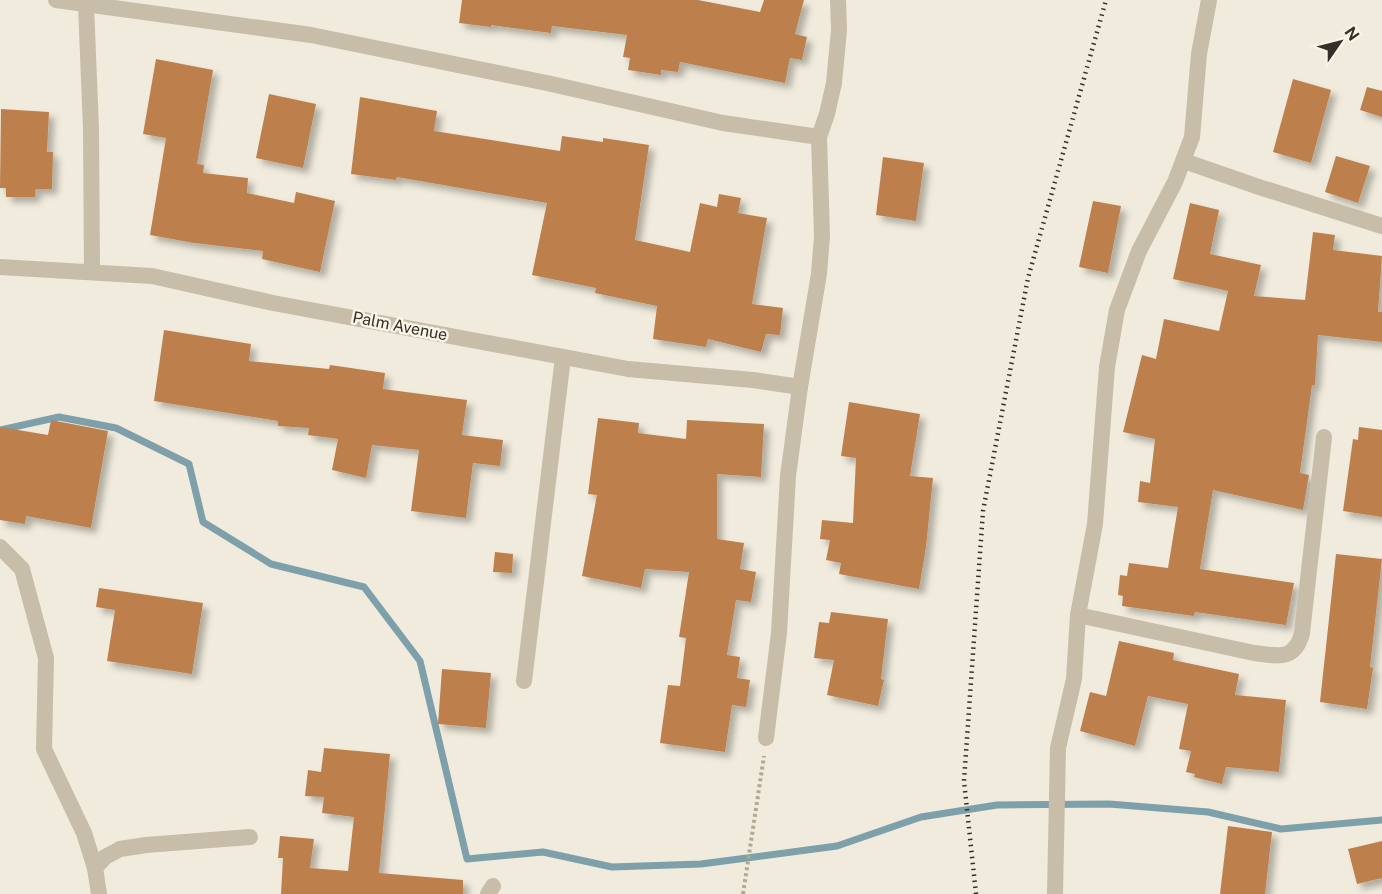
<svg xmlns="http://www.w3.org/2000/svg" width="1382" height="894" font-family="'Public Sans',sans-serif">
	<defs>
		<filter id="shadow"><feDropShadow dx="5.5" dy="5.5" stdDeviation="3" flood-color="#0004"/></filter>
	</defs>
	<rect width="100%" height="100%" fill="#f0ebdc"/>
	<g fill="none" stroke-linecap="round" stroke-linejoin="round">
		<!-- stream -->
		<polyline stroke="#7da0ab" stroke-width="7" points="0,430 59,417 116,428 189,464 203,522 271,564 364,587 420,661 467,859 543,852 612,867 701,864 837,846 921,817 997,805 1109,804 1208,812 1281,829 1382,820"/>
	</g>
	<!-- building -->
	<g fill="#bd804e" filter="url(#shadow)">
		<polygon points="462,0 698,0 760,12 764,0 804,0 795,34 807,37 802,60 790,58 785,83 680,62 678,72 661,70 661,75 628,70 630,58 623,57 627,35 552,26 551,33 491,25 491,27 459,23"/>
		<polygon points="156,59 213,70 197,164 204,165 203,173 248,178 247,193 294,203 296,192 335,201 320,272 262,259 263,251 194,243 150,235 166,138 143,134"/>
		<polygon points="1293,79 1331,90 1311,163 1273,152"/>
		<polygon points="1367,87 1382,91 1382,117 1360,110"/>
		<polygon points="269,94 316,104 303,168 256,158"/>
		<polygon points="360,97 437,111 434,131 560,151 562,136 603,142 603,138 649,145 635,240 690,252 700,203 717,207 719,194 741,198 738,213 767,218 752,304 783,308 780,335 766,334 761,352 708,339 706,347 653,339 657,306 595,293 596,288 532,275 547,203 397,177 396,180 351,174"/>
		<polygon points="1,109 49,112 47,152 53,152 52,189 35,189 35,197 6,197 6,188 0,188"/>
		<polygon points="1336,156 1370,166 1358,203 1325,192"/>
		<polygon points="883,157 924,163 916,221 876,215"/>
		<polygon points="1093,201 1121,206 1108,273 1079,267"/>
		<polygon points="1190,203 1219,210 1210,254 1261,265 1254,296 1305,300 1313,232 1335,235 1333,250 1382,256 1378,312 1382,312 1382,342 1318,335 1315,385 1312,385 1300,473 1309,475 1303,510 1213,490 1200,569 1294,583 1286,625 1195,612 1194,616 1122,606 1123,596 1118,595 1120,575 1127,576 1129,563 1168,568 1178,507 1138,502 1140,481 1150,483 1155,439 1123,432 1142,355 1156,359 1164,319 1219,331 1228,291 1173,279"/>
		<polygon points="164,330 251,344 249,361 329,369 330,365 385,373 383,389 467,400 462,435 503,440 500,466 473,463 466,518 411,511 419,450 372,445 366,478 332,470 338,439 308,435 309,428 278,426 278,421 154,401"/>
		<polygon points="849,402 920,414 910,476 933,478 926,547 919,589 839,574 841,563 826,560 830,540 820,539 822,520 853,523 856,458 841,456"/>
		<polygon points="598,418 639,423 638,433 686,439 687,420 764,424 761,477 717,474 717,539 744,543 740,569 756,572 751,602 736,600 727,655 740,657 737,678 750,680 746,707 732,705 725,752 660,743 668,685 680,686 686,638 679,637 689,572 645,569 641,588 582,576 597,495 588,494"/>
		<polygon points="51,420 108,431 91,528 26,516 25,524 0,520 0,427 48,435"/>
		<polygon points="1359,427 1382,430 1382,517 1343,511 1353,439 1358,440"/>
		<polygon points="495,552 513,554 512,573 493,572"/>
		<polygon points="1336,554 1382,559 1370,667 1373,668 1367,709 1320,702"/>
		<polygon points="99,588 203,603 192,674 107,661 115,610 96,607"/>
		<polygon points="831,612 888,619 881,679 884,680 878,706 827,695 834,660 814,658 819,622 829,623"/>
		<polygon points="1119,641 1174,653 1173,660 1239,674 1235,695 1286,700 1279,772 1226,767 1222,784 1194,777 1195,774 1186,772 1191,751 1179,749 1188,704 1148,696 1135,746 1080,731 1090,692 1106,696"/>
		<polygon points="442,669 491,673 486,728 438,724"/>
		<polygon points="324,748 390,754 379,873 463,880 463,894 281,894 283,858 278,858 280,836 314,839 310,868 348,871 354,817 322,813 324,797 305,796 308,770 321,772"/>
		<polygon points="1228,826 1272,832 1265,894 1220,894"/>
		<polygon points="1382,841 1382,878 1357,884 1348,849"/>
	</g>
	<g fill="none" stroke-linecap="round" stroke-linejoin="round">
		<!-- path -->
		<polyline stroke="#b3a894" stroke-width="4" stroke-dasharray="3 3" stroke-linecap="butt" points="743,894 764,756"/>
		<!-- minor -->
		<g stroke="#c7bda9" stroke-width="16">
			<polyline points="56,0 311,35 547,83 723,123 819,137"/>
			<polyline points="86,5 91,129 92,271"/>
			<polyline points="1184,161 1256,186 1382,226"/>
			<polyline points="0,267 152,276 273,303 628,369 753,380 800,387"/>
			<polyline points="0,547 22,569 46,658 44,749 84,833 95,868 99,894"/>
			<path d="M1078 615 1254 653C1278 656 1295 661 1302 633L1324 437"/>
			<polyline points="524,681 563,357"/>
			<polyline points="766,738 779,633 788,476 800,387 819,274 822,236 819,137 827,114 834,83 839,30 838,0"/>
			<polyline points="95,868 105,857 120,849 146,845 250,837"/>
			<polyline points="488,894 493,886"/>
			<polyline points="1055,894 1058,748 1074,679 1078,615 1095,524 1107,367 1117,310 1139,251 1175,182 1192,137 1199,54 1209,0"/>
		</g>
		<!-- rail -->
		<polyline stroke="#352f28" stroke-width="4.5" stroke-dasharray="1.5 4.5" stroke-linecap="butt" points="976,894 964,781 983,511 1028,278 1106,0"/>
	</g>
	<g text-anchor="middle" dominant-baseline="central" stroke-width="5" stroke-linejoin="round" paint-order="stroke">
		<!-- street labels -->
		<g font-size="16" fill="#352f28" stroke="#f8f4e8">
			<text transform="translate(400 326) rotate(11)">Palm Avenue</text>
		</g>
	</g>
	<!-- north arrow -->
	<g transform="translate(1340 42) rotate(55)" stroke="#f8f4e8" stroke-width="4.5" paint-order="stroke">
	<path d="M0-4.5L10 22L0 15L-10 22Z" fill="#352f28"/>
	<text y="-9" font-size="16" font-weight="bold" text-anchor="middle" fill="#352f28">N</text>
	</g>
</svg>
